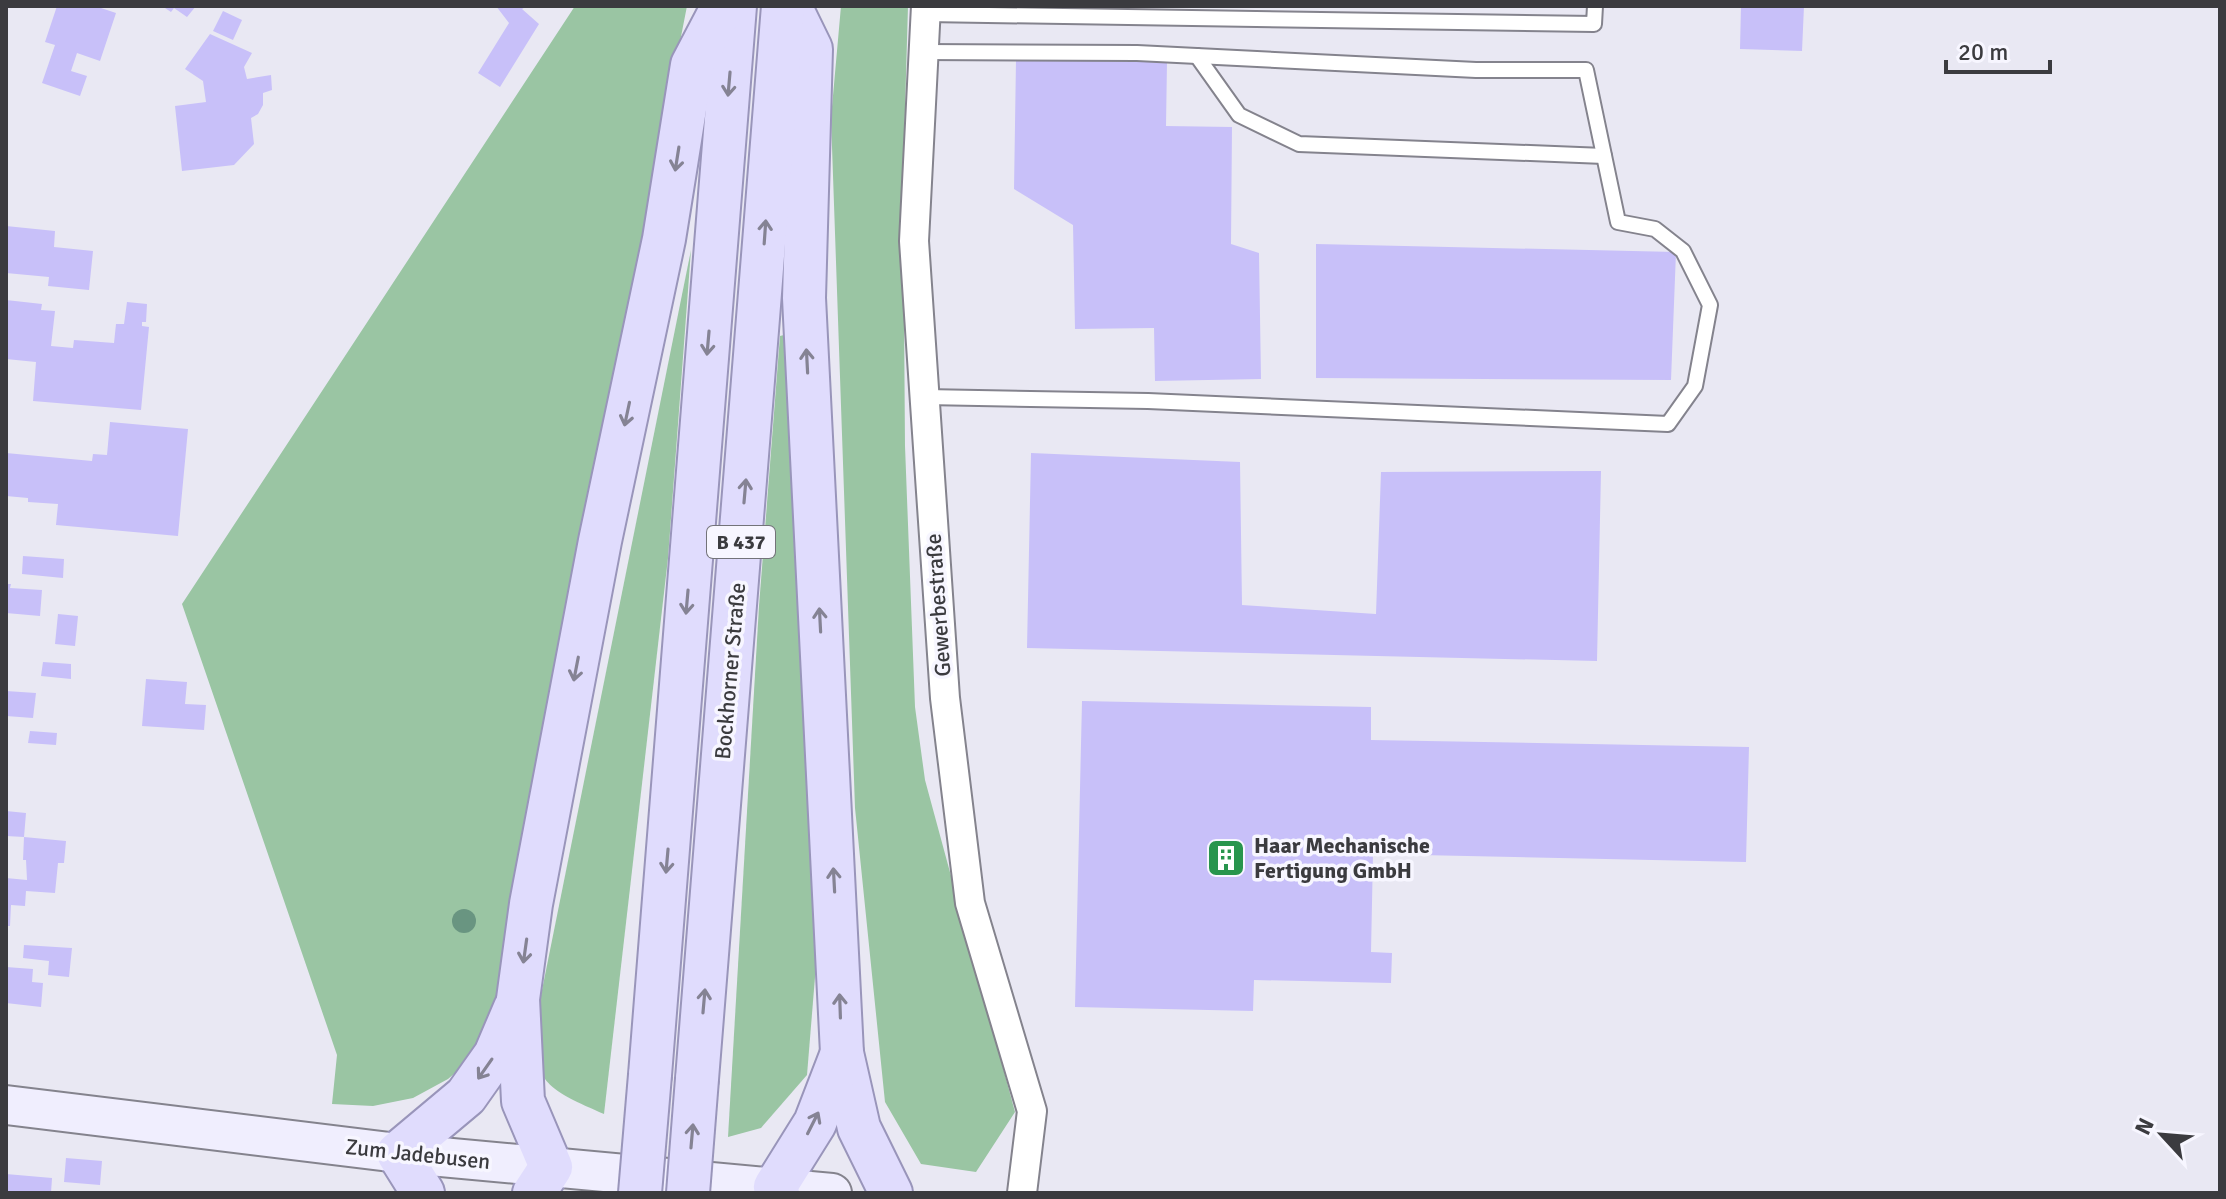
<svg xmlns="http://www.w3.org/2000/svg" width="2226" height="1199" font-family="Signika,sans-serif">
	<rect width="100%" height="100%" fill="#e9e8f3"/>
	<!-- green -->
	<g fill="#9ac5a3">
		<polygon points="575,6 687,6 525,833 502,985 484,1048 448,1079 413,1098 373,1106 332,1104 337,1055 182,604"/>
		<polygon points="841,6 908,6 903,178 905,446 915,707 925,780 1015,1112 976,1172 921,1164 885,1102 855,808 831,118"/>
		<path d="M691 250 668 558 604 1114C532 1083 532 1077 540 1000Z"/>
		<polygon points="788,334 820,916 807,1075 761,1128 728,1137 759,606 780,336"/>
	</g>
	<!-- building -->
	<g fill="#c8c0f9">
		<polygon points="57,6 95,6 116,13 100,61 77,53 71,71 87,76 80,96 42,83 55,45 45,42"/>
		<polygon points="162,6 196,6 187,17 174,8 171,12"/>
		<polygon points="496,6 527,6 522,9 539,24 500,87 478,73 509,23"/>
		<polygon points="1741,6 1804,6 1802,51 1740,49"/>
		<polygon points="223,11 242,20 233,40 213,31"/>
		<polygon points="210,34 252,53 244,67 247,79 271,75 272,90 263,93 263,105 258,114 251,118 254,144 234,165 182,171 175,106 206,102 203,81 185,69"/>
		<polygon points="1016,60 1167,62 1166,126 1232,127 1231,244 1259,253 1261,379 1155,381 1154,328 1075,329 1073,225 1014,189"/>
		<polygon points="6,226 55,231 54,247 93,251 89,290 48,286 49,277 6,273"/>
		<polygon points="1316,244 1676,252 1671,380 1316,378"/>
		<polygon points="6,300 42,304 41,310 55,311 51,346 73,348 74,340 114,343 116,324 124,324 127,302 147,304 146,322 142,322 142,326 149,327 141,410 33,401 36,362 6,359"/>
		<polygon points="110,422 188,429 178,536 56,525 58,504 28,502 28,498 6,496 6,453 92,461 93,454 107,455"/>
		<polygon points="1031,453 1240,462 1242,605 1376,614 1381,472 1601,471 1597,661 1027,648"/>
		<polygon points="23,556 64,559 63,578 22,574"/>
		<polygon points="6,584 11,584 10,588 42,590 40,616 6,613"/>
		<polygon points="58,614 78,616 75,646 55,644"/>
		<polygon points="43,662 71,664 71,679 41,676"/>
		<polygon points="146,679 187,682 185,704 206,705 204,730 142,726"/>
		<polygon points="6,691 36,693 33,718 6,716"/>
		<polygon points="1082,701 1371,707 1371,740 1749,747 1746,862 1373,854 1371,952 1392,953 1391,983 1254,980 1253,1011 1075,1007"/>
		<polygon points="30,731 57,733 56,745 28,743"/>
		<polygon points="6,811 26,813 24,837 6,836"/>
		<polygon points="24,837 66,841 64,863 58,863 55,893 26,891 25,906 11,905 10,926 6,926 6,878 27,880 26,860 23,860"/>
		<polygon points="24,945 72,948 69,977 48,975 49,961 23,958"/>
		<polygon points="6,967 33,969 32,982 43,983 41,1007 6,1003"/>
		<polygon points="66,1158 102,1161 100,1185 64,1182"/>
		<polygon points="6,1174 52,1178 51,1193 6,1193"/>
	</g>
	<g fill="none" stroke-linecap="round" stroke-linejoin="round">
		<!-- lane casing -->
		<g stroke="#84838d" stroke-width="18">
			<g id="lane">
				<polyline points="926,14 1594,24 1595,6"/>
				<polyline points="923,52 1137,53 1476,70 1586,70 1618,222 1655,229 1683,251 1710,305 1695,386 1668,424 1148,401 925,397"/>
				<polyline points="1197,56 1239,115 1299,144 1604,156"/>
			</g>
		</g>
		<!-- street casing -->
		<g stroke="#84838d" stroke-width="32">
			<polyline id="street" points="926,6 914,241 945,698 970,903 1032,1111 1022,1193"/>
		</g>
		<!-- secondary casing -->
		<g stroke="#84838d" stroke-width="42">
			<polyline id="secondary" points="6,1105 398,1153 832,1193"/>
		</g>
		<!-- primary casing -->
		<g stroke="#9995ba" stroke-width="46">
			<g id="primary">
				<polyline points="790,6 811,49 804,298 842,1053 859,1128 891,1193"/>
				<polyline points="650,1075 735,6"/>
				<polyline points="697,1079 783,6"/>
				<polyline points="423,1193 398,1153 466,1096 495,1055 515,1008"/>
				<polyline points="534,1193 551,1167 523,1101 518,999 531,904 600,541 664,239 692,65 723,6"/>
				<polyline points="778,1193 775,1187 815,1123 842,1053"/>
			</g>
		</g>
		<!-- lane -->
		<use href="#lane" stroke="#fff" stroke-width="14"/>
		<!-- street -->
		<use href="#street" stroke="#fff" stroke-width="28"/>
		<!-- secondary -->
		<use href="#secondary" stroke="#f0eefe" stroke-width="38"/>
		<!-- primary -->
		<use href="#primary" stroke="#e0dcfd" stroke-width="42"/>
		<!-- primary-bridge casing -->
		<g stroke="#9995ba" stroke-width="46" stroke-linecap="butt">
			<g id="primary-bridge">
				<polyline points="640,1193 650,1075"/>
				<polyline points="688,1193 697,1079"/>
			</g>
		</g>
		<!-- primary-bridge -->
		<use href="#primary-bridge" stroke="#e0dcfd" stroke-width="42"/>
	</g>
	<!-- trees -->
	<circle fill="#699581" cx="464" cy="921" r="12"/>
	<!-- one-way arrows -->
	<defs><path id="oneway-shaft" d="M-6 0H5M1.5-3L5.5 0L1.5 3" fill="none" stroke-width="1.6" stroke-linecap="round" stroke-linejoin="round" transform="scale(2)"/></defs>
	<g stroke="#858394">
		<use href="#oneway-shaft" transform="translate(729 84) rotate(95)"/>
		<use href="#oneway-shaft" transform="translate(677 159) rotate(99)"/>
		<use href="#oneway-shaft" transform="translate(765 232) rotate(-86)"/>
		<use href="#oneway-shaft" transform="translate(708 343) rotate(95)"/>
		<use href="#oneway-shaft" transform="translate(807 361) rotate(-93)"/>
		<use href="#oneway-shaft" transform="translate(627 414) rotate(102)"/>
		<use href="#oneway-shaft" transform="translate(745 491) rotate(-85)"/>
		<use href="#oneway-shaft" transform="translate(687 602) rotate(95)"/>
		<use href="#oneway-shaft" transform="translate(820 620) rotate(-93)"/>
		<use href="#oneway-shaft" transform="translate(576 669) rotate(101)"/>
		<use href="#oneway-shaft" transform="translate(667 861) rotate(95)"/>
		<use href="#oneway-shaft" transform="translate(834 880) rotate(-93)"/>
		<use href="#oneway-shaft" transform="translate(525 951) rotate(98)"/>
		<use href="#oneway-shaft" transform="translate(704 1001) rotate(-85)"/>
		<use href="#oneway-shaft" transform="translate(840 1006) rotate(-92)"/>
		<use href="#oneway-shaft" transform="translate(485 1069) rotate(125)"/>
		<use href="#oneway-shaft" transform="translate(813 1123) rotate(-63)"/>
		<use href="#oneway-shaft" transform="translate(692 1136) rotate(-85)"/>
	</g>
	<!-- icons -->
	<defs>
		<g id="building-square" transform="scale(2)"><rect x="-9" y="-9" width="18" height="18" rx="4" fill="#28954d" stroke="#f7f6ff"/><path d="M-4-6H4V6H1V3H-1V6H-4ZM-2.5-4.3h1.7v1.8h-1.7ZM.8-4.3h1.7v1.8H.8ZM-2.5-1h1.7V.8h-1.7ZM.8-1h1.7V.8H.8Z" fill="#fff"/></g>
	</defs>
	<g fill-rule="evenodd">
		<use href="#building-square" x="1226" y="858"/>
	</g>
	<g text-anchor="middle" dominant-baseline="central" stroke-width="7" stroke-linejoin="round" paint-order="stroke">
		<!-- shield labels -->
		<rect fill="#f7f6ff" stroke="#737379" stroke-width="2" x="707" y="526" width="68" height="32" rx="6"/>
		<g font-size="20" font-weight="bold" fill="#3b3b3f">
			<text x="741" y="542">B 437</text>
		</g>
		<!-- street labels -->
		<g font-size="22" fill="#3b3b3f" stroke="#f7f6ff">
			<text transform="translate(938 605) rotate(-94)">Gewerbestraße</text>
			<text transform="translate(730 671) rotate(-85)">Bockhorner Straße</text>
			<text transform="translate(418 1154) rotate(6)">Zum Jadebusen</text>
		</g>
		<!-- poi labels -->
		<g font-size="22" font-weight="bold" fill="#3b3b3f" stroke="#f7f6ff" text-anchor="start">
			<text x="1254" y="845">Haar Mechanische<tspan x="1254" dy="25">Fertigung GmbH</tspan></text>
		</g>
	</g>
	<!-- border -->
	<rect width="2226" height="1199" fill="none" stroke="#3b3b3f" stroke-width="16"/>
	<!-- north arrow -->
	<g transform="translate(2162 1135) rotate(296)" stroke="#f7f6ff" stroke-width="6" paint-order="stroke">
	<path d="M0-6L14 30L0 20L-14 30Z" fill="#3b3b3f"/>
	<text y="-12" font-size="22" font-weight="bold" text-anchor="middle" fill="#3b3b3f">N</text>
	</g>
	<!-- scale -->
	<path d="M1946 60v12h104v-12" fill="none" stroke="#3b3b3f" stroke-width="4"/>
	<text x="1958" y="60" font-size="24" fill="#3b3b3f" stroke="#f7f6ff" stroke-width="6" paint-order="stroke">20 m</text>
</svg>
